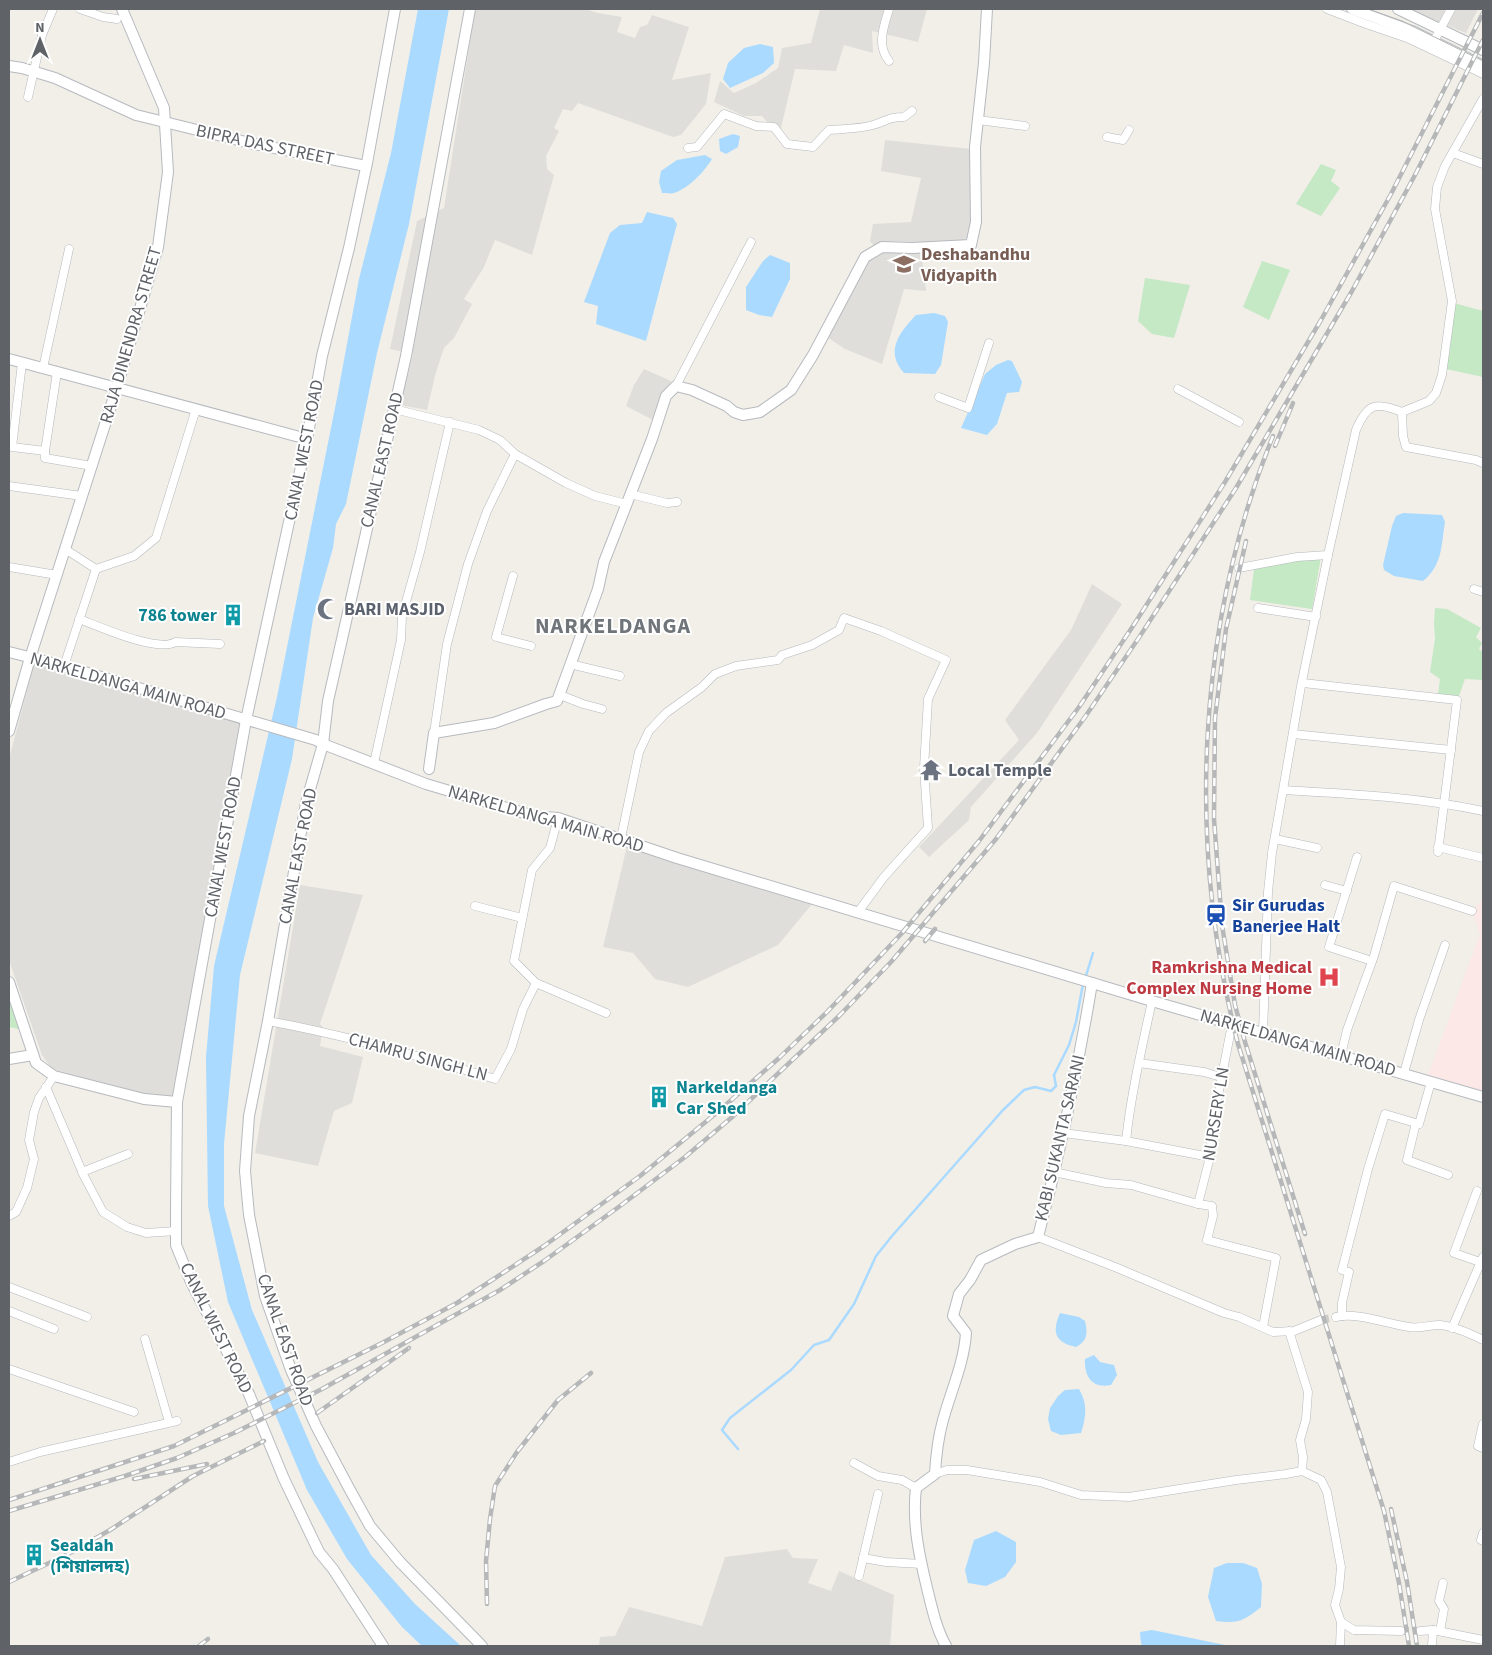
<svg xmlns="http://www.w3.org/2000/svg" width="1492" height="1655" font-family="'Source Sans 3','Noto Sans Bengali',sans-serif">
	<rect width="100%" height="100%" fill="#f1efe8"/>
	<!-- industrial -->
	<g fill="#e0deda">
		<polygon points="475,9 585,9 598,13 622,17 617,32 635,38 640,27 647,25 652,15 689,27 672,80 711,73 706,104 681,135 673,137 578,103 572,111 563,109 554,128 559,131 546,156 547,169 554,175 532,255 495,240 484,267 464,299 472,304 454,338 444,348 436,372 427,410 400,405 413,354 390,349 417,221 444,208"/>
		<polygon points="820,9 927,9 918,42 872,31 873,53 844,45 836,71 795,69 780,132 775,131 762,116 744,116 714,102 720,81 734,93 756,83 778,68 782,48 811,43"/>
		<polygon points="1407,9 1478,9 1466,33"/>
		<polygon points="885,140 971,149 971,233 961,243 886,241 874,246 870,241 873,224 911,222 921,178 881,171"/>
		<polygon points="881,251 921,251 926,291 904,289 882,364 845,349 827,337 869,259"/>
		<polygon points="644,369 671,381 653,420 626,406 634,385"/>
		<polygon points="1092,584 1122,604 1037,733 971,807 969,820 929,857 919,847 1019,740 1005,720 1071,630"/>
		<polygon points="34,664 241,722 174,1096 145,1095 52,1069 42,1055 9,960 9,759"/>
		<polygon points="627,846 813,903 778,945 688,987 655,979 633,953 603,947"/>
		<polygon points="300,885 363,895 320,1024 323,1027 320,1046 363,1057 352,1103 334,1111 318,1166 255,1153"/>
		<polygon points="787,1549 793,1558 818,1559 808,1583 831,1591 839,1571 894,1595 890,1646 599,1646 600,1637 615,1636 629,1607 702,1626 725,1557"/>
	</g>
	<!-- medical -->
	<polygon fill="#fce8e6" points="1483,899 1483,1099 1425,1083 1480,934 1472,911"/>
	<!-- green -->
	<g fill="#c5e8c5">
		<polygon points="1321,164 1336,170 1331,181 1340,188 1321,216 1296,204"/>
		<polygon points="1262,261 1290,270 1269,320 1243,307"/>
		<polygon points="1145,278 1190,285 1174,338 1152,334 1138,321"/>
		<polygon points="1454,303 1483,311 1483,377 1446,369"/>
		<polygon points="1321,557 1312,609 1250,600 1254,569"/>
		<polygon points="1435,608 1447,609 1481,628 1476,637 1482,643 1479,649 1483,652 1483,680 1465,679 1459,696 1438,695 1440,679 1430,672 1435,639 1434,624"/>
		<polygon points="9,998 19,1029 9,1027"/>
	</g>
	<!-- water -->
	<g fill="#aadaff">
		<polygon points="418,9 449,9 409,224 377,353 346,504 336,524 333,548 313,618 292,759 240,975 224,1144 224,1206 252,1310 318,1462 371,1555 415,1604 461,1646 422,1646 402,1627 347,1559 307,1490 228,1302 208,1206 206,1057 214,966 277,697 337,398 359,279 391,153"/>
		<polygon points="760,44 773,47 774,63 763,73 730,88 723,79 728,63 744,48"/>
		<polygon points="733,134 740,136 738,147 726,154 720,151 719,139"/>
		<path d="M705 155 712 159C704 172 689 188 674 193 671 194 665 193 662 193L659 182 661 171 677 160Z"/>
		<polygon points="647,212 673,218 677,224 646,341 596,324 598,306 584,302 610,233 620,225 642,223"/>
		<polygon points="770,255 790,263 790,279 772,317 759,315 746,310 746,287 763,261"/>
		<path d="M934 313 945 316 948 322 941 365 935 374 904 373C884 351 900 332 916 315Z"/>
		<polygon points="1008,360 1012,361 1022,382 1019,392 1007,393 997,424 987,435 961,428 985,374 996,365"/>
		<path d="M1403 513 1442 515 1445 522C1441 545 1443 565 1423 581L1394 576 1384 570 1383 565 1392 526 1396 516Z"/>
		<path d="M1060 1313 1079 1317 1085 1321C1088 1334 1087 1341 1076 1347 1054 1342 1052 1332 1060 1313Z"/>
		<path d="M1094 1355 1100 1362 1114 1365 1117 1375 1111 1385C1092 1389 1084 1376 1085 1359Z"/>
		<path d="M1079 1389C1088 1405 1086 1416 1081 1433L1061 1435 1051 1431 1048 1419 1050 1408 1058 1396 1065 1390Z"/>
		<polygon points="996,1531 1016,1542 1016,1562 1005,1577 986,1586 968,1583 965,1570 974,1540"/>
		<path d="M1227 1563H1243L1257 1568 1262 1584 1261 1607C1244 1621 1237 1624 1216 1621L1208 1597 1214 1568Z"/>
		<polygon points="1152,1630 1225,1645 1227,1646 1144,1646 1141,1644 1140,1632"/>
	</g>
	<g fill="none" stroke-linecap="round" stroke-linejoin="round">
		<!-- stream -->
		<g stroke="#aadaff" stroke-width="2.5">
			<polyline points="1085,979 1093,953"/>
			<polyline points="738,1449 722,1430 730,1418 791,1370 814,1345 829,1340 854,1304 876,1256 892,1236 1003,1110 1024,1090 1035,1087 1051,1091 1056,1086 1054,1075 1069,1045 1076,1022 1083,984"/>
		</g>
		<!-- street-tunnel -->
		<g stroke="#ccccc8" stroke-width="8" stroke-dasharray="8 4" stroke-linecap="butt">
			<polyline points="1321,1320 1336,1317"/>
			<polyline points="1401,1631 1420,1631"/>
		</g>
		<!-- street casing -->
		<g stroke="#b5b8bc" stroke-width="9">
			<g id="street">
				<polyline points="80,9 103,17 117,19"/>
				<polyline points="1327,9 1366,24 1407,38 1483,74"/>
				<polyline points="1434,41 1451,9"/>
				<path d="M889 61C876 45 884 26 889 9"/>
				<polyline points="28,97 42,35 53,9"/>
				<polyline points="978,120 1025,126"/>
				<polyline points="1107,137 1123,140 1129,130"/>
				<path d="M688 148 697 147 724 114 756 126 774 127 787 144 813 147 829 130C844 129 859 129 873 125 887 121 888 117 904 117L912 111"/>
				<polyline points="1453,153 1483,164"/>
				<polyline points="22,363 12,447 45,451 57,372"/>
				<polyline points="43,368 69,249"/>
				<polyline points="676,386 751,242"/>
				<polyline points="1178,389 1239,422"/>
				<polyline points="939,397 968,408 989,343"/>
				<polyline points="394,409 479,430 500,440 515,454 566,483 595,496 627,504"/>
				<polyline points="1402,412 1429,401 1436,393 1442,375 1452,301 1435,209 1437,187 1445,166 1483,99"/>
				<polyline points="45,451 45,458 92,466"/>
				<polyline points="9,486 82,496"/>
				<polyline points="630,494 667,503 677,502"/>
				<polyline points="65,549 96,569 134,556 156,538 196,409"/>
				<polyline points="9,567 57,575"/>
				<polyline points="1239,568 1297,557 1328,555"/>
				<polyline points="513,576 496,637 531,646"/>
				<polyline points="1474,589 1483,592"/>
				<polyline points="1258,608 1316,617"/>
				<path d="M79 619C98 626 158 653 175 642L220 644"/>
				<polyline points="570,664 620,676"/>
				<polyline points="64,666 96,569"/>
				<polyline points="1303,683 1457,700 1438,852"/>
				<polyline points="560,695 583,704 602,709"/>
				<polyline points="434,733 447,644 468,564 487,511 515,454"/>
				<polyline points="1293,734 1451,750"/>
				<polyline points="374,763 401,640 402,616 420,552 450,422"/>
				<path d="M1284 790C1351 794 1418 797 1483 811"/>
				<polyline points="558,818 550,848 532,870 514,961 536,983 606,1013"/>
				<polyline points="621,838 639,752 649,731 666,713 702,687 715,674 736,666 778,660 782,655 812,645 839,630 844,618 881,631 946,660 928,699 924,768 928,828 884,877 858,912"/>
				<polyline points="1275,839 1317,848"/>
				<polyline points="1438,847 1483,858"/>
				<polyline points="1357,857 1329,947 1372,961"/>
				<polyline points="1325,885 1347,891"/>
				<polyline points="475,906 522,918"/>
				<path d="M268 1021C345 1035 420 1056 495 1079L511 1049 523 1009 536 983"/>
				<path d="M1263 1033 1268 892 1272 853 1301 686 1328 555 1356 430C1367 404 1375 401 1402 412L1403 436 1406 447 1476 460 1483 463"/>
				<polyline points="1341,1055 1347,1030 1374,956 1394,886 1472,911"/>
				<polyline points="1139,1063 1204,1072 1221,1077"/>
				<polyline points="1404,1073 1419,1020 1445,945"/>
				<polyline points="46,1087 84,1176 103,1212 127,1227 146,1233 176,1231"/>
				<polyline points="1416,1123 1407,1160 1448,1175"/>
				<polyline points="1063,1133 1126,1141 1210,1157"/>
				<path d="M1126 1141C1131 1094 1142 1047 1152 1001"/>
				<polyline points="82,1172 128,1154"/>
				<polyline points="1054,1172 1106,1183 1131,1185 1198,1204 1212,1206 1213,1216 1207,1240 1276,1258 1263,1327"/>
				<polyline points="1477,1191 1454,1253 1483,1263"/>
				<polyline points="1198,1204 1210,1157 1213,1122 1232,1024"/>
				<polyline points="9,1216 16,1212 27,1188 34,1159 29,1140 34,1112 39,1098 54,1076"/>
				<polyline points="1038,1237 1115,1267 1224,1313 1239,1317 1273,1332 1294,1331 1321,1320"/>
				<polyline points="9,1287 87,1317"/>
				<polyline points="9,1311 54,1329"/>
				<polyline points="1342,1316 1342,1303 1349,1272 1342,1270 1368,1169 1385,1114 1419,1124 1431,1082"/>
				<path d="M1336 1317C1358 1312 1387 1324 1409 1327 1419 1329 1429 1325 1440 1325 1454 1326 1471 1334 1483 1340"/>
				<polyline points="1452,1328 1483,1257"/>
				<polyline points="1289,1331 1308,1392 1306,1419 1300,1440 1303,1457 1302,1471 1321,1480 1327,1492 1341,1567 1339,1589 1335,1605 1341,1622 1340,1646"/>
				<polyline points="145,1339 169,1422"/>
				<polyline points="9,1369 134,1412"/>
				<polyline points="1483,1424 1478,1446 1483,1448"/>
				<polyline points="9,1462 40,1452 177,1421"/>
				<polyline points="854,1463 878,1476 902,1480 916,1488"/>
				<polyline points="935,1474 947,1470 967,1470 1040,1482 1081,1495 1129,1497 1236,1480 1286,1474 1302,1471"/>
				<polyline points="1483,1533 1481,1540 1483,1541"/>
				<polyline points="863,1558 886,1562 922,1564"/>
				<polyline points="859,1576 878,1494"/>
				<polyline points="1341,1622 1354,1630 1401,1631"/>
				<polyline points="1420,1631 1433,1630 1483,1640"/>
				<polyline points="1440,1631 1444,1609 1439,1601 1443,1583"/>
				<polyline points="1432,1646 1433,1630"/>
			</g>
		</g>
		<!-- secondary casing -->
		<g stroke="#b6babf" stroke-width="12">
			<g id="secondary">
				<polyline points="470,9 406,356 328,701 323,744 306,803 268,1021 249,1116 245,1171 249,1215 265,1296 291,1370 316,1426 350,1490 370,1526 400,1562 482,1646"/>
				<polyline points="1352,9 1414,32 1483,66"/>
				<polyline points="1398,9 1483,50"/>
				<polyline points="9,66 22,68 55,78 136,115 250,143 366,166"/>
				<polyline points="9,359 307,439"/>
				<polyline points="9,652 64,666 316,740 323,744 426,784 534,816 558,818 677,858 1152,1001 1483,1097"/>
				<polyline points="9,731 30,658 118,384 158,247 168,172 164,108 122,9"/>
				<polyline points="429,769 434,733 494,723 546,704 557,701 598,589 604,562 652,439 666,396 676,386 692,390 727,406 734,412 743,415 760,412 791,390 813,355 865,257 882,247 912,248 971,245 976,222 975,147 984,63 987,9"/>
				<polyline points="9,982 36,1063 54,1076 144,1099 177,1102"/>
				<polyline points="9,1059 33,1055"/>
				<polyline points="383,1646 333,1569 319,1552 284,1479 249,1394 191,1282 176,1245 176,1208 177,1102 246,720 307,439 322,356 349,248 367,163 395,9"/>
				<path d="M946 1646C936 1628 932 1608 927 1588 919 1555 912 1522 916 1488L935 1474C936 1455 938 1438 943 1420 951 1391 964 1363 966 1333L953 1316 959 1294 970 1280 981 1260 1015 1244 1038 1237C1060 1153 1078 1068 1092 983"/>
			</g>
		</g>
		<!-- street -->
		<use href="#street" stroke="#fff" stroke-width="8"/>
		<!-- secondary -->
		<use href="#secondary" stroke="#fff" stroke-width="10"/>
		<!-- tram -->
		<polyline stroke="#b6b7b8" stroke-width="1" points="1368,9 1402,21 1483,61"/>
		<!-- rail casing -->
		<g stroke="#b6b7b8" stroke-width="4.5">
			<g id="rail">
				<path d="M1273 436C1196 627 1187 845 1238 1044L1384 1511 1399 1583 1409 1646"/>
				<polyline points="1275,446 1293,403"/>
				<polyline points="1246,541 1226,629 1215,718 1214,819 1222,925 1235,1005 1245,1042 1305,1234"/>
				<polyline points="925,941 935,929"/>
				<polyline points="317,1413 409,1348"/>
				<polyline points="134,1479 207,1464"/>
				<polyline points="9,1500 174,1446 382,1343 457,1303 544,1246 640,1176 720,1110 778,1059 827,1012 902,933 979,841 1079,707 1133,626 1225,482 1321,320 1391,194 1483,13"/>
				<polyline points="1391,1509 1407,1582 1417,1646"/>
				<polyline points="9,1511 125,1476 177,1458 234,1433 322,1389 500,1290 544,1261 620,1206 685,1157 731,1118 840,1015 891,962 996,839 1085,717 1140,636 1236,488 1352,291 1415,175 1483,40"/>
				<polyline points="9,1582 68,1554 110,1530 193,1476 264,1441"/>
				<polyline points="487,1604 486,1561 490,1519 495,1486 517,1452 558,1400 591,1373"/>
				<polyline points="199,1646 208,1639"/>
			</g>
		</g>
		<!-- rail -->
		<use href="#rail" stroke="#fff" stroke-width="2.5" stroke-dasharray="8" stroke-linecap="butt"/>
	</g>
	<!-- icons -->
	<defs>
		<g id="school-bare" transform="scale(1.725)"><path d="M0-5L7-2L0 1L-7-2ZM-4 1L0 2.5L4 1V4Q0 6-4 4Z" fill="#8d6e63" stroke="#fff" stroke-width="2.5" paint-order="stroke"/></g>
		<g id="mosque-bare" transform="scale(1.725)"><path d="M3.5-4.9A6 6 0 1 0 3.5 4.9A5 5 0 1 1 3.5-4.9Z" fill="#6b7280" stroke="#fff" stroke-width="2.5" paint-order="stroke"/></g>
		<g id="building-bare" transform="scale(1.725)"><path d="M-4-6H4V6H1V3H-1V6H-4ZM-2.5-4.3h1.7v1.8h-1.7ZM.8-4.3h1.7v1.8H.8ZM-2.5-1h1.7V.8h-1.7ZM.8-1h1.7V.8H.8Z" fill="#0f9aa8" stroke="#fff" stroke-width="2.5" paint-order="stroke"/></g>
		<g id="temple-bare" transform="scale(1.725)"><path d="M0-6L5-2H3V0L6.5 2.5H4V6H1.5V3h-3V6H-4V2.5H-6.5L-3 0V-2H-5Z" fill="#6b7280" stroke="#fff" stroke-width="2.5" paint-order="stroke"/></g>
		<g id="station-bare" transform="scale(1.725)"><path d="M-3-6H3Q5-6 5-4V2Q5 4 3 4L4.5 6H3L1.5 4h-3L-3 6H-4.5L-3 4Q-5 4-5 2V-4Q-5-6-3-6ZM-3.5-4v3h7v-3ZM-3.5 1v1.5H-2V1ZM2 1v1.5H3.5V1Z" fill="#1a4fb4" stroke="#fff" stroke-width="2.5" paint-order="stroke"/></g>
		<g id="hospital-bare" transform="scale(1.725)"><path d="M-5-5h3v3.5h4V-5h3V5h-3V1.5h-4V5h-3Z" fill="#e0444e" stroke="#fff" stroke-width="2.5" paint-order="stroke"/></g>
	</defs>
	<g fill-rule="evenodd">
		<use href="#school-bare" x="904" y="264"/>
		<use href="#mosque-bare" x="328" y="609"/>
		<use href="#building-bare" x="233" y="615"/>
		<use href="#temple-bare" x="931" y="770"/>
		<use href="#station-bare" x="1216" y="915"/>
		<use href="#hospital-bare" x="1329" y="977"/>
		<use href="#building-bare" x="659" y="1097"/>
		<use href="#building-bare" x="34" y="1555"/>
	</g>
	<g text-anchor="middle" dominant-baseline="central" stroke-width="4" stroke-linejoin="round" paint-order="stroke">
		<!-- street labels -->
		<g font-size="18" fill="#5f6368" stroke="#fff">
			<text transform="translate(265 145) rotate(12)">BIPRA DAS STREET</text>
			<text transform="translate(131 335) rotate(-74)">RAJA DINENDRA STREET</text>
			<text transform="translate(304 450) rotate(-79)">CANAL WEST ROAD</text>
			<text transform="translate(382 460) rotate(-77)">CANAL EAST ROAD</text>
			<text transform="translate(128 686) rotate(16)">NARKELDANGA MAIN ROAD</text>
			<text transform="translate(546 819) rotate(16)">NARKELDANGA MAIN ROAD</text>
			<text transform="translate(223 847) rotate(-80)">CANAL WEST ROAD</text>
			<text transform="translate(298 856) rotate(-79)">CANAL EAST ROAD</text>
			<text transform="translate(1298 1043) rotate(16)">NARKELDANGA MAIN ROAD</text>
			<text transform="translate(418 1057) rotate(15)">CHAMRU SINGH LN</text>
			<text transform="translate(1216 1114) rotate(-81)">NURSERY LN</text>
			<text transform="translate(1060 1138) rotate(-77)">KABI SUKANTA SARANI</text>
			<text transform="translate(216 1328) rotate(64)">CANAL WEST ROAD</text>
			<text transform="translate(285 1340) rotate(71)">CANAL EAST ROAD</text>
		</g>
		<!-- education labels -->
		<g font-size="18" font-weight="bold" fill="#785e54" stroke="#fff" text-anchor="start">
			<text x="921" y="254">Deshabandhu<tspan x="921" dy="21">Vidyapith</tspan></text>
		</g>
		<!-- worship labels -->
		<g font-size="18" font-weight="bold" fill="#5b616d" stroke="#fff" text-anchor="start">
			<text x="344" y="609">BARI MASJID</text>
			<text x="948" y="770">Local Temple</text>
		</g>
		<!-- culture labels -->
		<g font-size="18" font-weight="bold" fill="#0d838f" stroke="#fff" text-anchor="start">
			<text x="217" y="615" text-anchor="end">786 tower</text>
			<text x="676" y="1087">Narkeldanga<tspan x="676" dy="21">Car Shed</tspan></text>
			<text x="50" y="1545">Sealdah<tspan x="50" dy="21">(শিয়ালদহ)</tspan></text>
		</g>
		<!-- transit labels -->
		<g font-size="18" font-weight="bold" fill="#164399" stroke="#fff" text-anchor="start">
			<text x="1232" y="905">Sir Gurudas<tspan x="1232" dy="21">Banerjee Halt</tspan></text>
		</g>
		<!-- health labels -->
		<g font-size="18" font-weight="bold" fill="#be3a42" stroke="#fff" text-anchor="end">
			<text x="1312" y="967">Ramkrishna Medical<tspan x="1312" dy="21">Complex Nursing Home</tspan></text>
		</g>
		<!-- district labels -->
		<g font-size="22" font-weight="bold" letter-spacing="1" fill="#70757a" stroke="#fff">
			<text x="613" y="626">NARKELDANGA</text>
		</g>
	</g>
	<!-- border -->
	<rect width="1492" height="1655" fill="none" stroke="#5f6368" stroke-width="20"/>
	<!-- north arrow -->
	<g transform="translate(40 40)" stroke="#ffffff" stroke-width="4" paint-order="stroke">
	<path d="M0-4L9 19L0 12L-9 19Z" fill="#5f6368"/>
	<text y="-8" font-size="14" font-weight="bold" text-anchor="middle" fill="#5f6368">N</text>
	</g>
</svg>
